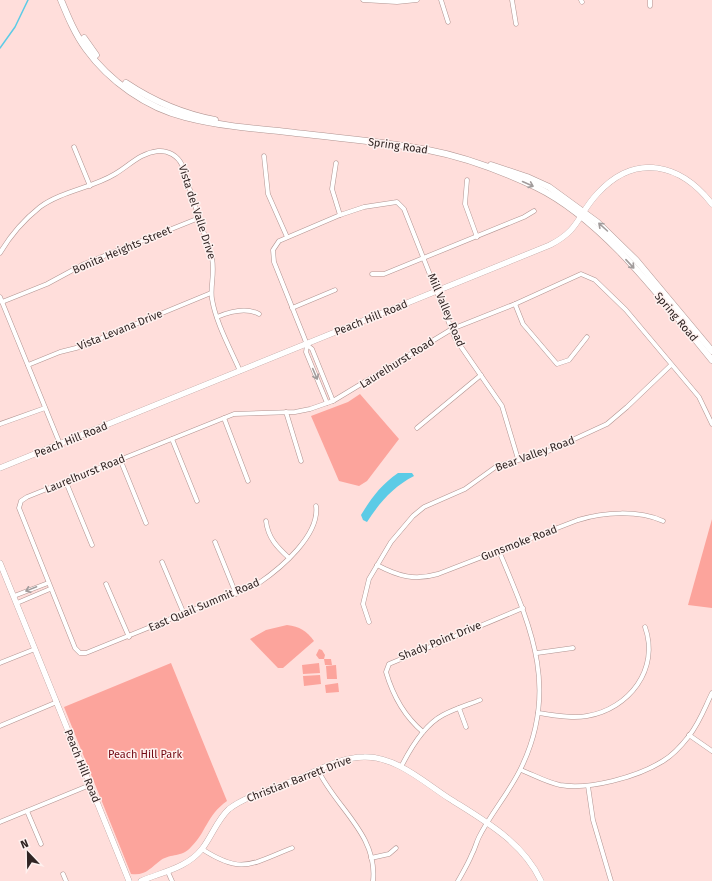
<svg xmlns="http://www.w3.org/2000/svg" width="712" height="881" font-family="'Fira Sans',sans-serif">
	<rect width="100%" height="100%" fill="#ffdedb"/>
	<!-- green -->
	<g fill="#fca49c">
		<polygon points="360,394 399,439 367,481 359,486 339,481 311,416 348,402"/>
		<polygon points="712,519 712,608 688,605"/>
		<path d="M287 625C300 627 306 630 314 641L283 668H278L250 639 266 630Z"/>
		<polygon points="319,649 322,650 325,655 324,659 331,659 332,665 325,665 324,659 319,659 316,655"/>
		<path d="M171 663 227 801C206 816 206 833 191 847 181 858 172 853 161 860 150 868 146 876 131 874L64 707Z"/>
		<polygon points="319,663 320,673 303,674 302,665"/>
		<polygon points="336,665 337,679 327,679 326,666"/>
		<polygon points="320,675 321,684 304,686 303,676"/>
		<polygon points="338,683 339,692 326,693 325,685"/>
	</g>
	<!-- water -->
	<path fill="#5ccbe6" d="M398 473H412L414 476C393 487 380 502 367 522L363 520 361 515C372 497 381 485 398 473Z"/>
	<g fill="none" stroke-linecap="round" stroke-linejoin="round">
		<!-- stream -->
		<polyline stroke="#5ccbe6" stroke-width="1.5" points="0,48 15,27 28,0"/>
		<!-- minor casing -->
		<g stroke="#b19491" stroke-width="5">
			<g id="minor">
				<polyline points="363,0 397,2 417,0"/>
				<polyline points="441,0 448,22"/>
				<polyline points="512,0 516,24"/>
				<polyline points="581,0 582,2"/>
				<polyline points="650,6 650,0"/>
				<polyline points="74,147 90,186"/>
				<polyline points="264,156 268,194 287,237"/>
				<polyline points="336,163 332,189 340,215"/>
				<polyline points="467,180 465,204 477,237"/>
				<path d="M0 253C10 236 25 219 40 207 62 191 92 188 115 174 130 165 140 153 158 151 168 150 178 156 182 165L212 258C215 274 210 286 212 299 216 323 230 348 240 371"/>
				<polyline points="372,274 384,274 524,217 534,211"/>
				<polyline points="0,297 60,444"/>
				<polyline points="2,302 47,284 84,264 199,218"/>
				<polyline points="515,304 523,324 557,364 569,360 587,337"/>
				<polyline points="292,308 335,290"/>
				<path d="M217 317C231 311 246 307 259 314"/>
				<polyline points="307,345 306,352 327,403"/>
				<polyline points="28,365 60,352 80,347 211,293"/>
				<polyline points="333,401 312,349 307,345 304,337 274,262 273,250 279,241 340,215 364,207 397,202 404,209 455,338 502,406 518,459"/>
				<polyline points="286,412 301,461"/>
				<polyline points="224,418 248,481"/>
				<polyline points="0,424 45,408"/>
				<polyline points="417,428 481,375"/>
				<polyline points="172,439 197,501"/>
				<polyline points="120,459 146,523"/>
				<polyline points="66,482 92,545"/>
				<path d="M316 506C320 535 281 568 259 583L86 653H80L75 648 19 508 21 501 27 497 234 414 295 412 310 409 333 401 452 329 515 304 581 274 595 280 626 310 699 397 712 424"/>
				<path d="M266 521C268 538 277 547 289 558"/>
				<polyline points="215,542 236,594"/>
				<polyline points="162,562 184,614"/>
				<path d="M377 565C398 576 414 581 438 574L578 520C604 512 638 510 663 521"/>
				<polyline points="106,584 129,637"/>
				<polyline points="14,596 48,583"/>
				<polyline points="17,603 50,589"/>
				<polyline points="369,622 363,604 369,579 391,542 413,516 424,507 465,489 497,466 544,453 607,424 627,407 671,365"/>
				<polyline points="537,653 573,648"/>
				<polyline points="0,663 35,649"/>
				<polyline points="459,708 466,727"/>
				<path d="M538 713C554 715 571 719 587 716 629 709 660 669 645 627"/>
				<polyline points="0,726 57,702"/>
				<path d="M423 732C404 716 393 696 386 672L389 664 523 608"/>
				<polyline points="689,735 712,751"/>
				<path d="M401 767C410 749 424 725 443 715 454 709 467 705 480 700"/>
				<path d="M318 770C336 808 378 835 373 881"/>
				<path d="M521 770C534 775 546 782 560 785 590 790 637 777 663 761 673 755 682 745 689 736 700 722 705 707 712 693"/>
				<polyline points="588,786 593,820 611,881"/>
				<polyline points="27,811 41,844"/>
				<polyline points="0,822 90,785"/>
				<path d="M202 849C242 875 251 864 292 848"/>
				<polyline points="371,858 389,854 396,848"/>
				<polyline points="168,872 172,881"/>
				<polyline points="63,874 66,881"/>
				<path d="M458 881C463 872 468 864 472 854 475 849 476 843 479 837 491 813 509 793 521 768 560 688 530 625 499 551"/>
			</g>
		</g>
		<!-- tertiary casing -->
		<g stroke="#b19491" stroke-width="6">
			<g id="tertiary">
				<path d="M0 468 550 245C581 229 577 215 598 193 636 152 681 164 712 204"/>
				<polyline points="0,563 129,881"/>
				<path d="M141 881C162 872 187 868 202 849 212 836 217 820 229 809 244 797 272 789 290 782 313 773 340 757 364 757 396 756 425 783 450 799 485 821 523 842 541 881"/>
			</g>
		</g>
		<!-- secondary casing -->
		<g stroke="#b19491" stroke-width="7">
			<g id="secondary">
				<path d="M61 0C68 17 75 34 86 49 109 81 147 108 185 117 216 125 247 128 279 131 328 137 379 141 428 150 465 157 502 171 536 187 604 220 664 302 712 360"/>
				<polyline points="84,38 96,55"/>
				<path d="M126 83C153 101 183 114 215 120"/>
				<polyline points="491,165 527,177 549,187 597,222 636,260 712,351"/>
			</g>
		</g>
		<!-- minor -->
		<use href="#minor" stroke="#fff" stroke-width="4"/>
		<!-- tertiary -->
		<use href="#tertiary" stroke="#fff" stroke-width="5.5"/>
		<!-- secondary -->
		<use href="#secondary" stroke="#fff" stroke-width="6"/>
	</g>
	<!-- one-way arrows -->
	<defs><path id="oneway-shaft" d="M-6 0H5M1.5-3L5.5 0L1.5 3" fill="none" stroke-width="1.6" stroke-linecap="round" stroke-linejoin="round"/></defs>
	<g stroke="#a29c9c">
		<use href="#oneway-shaft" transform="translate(528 184) rotate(24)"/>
		<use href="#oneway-shaft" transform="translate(603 227) rotate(-138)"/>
		<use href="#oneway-shaft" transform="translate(630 264) rotate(47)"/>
		<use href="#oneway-shaft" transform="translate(315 374) rotate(67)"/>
		<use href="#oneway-shaft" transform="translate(31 589) rotate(158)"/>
	</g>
	<g text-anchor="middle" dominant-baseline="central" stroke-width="3" stroke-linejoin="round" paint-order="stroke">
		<!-- street labels -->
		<g font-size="11" fill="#302423" stroke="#fef1ef">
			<text transform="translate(398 146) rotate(8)">Spring Road</text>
			<text transform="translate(197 212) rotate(72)">Vista del Valle Drive</text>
			<text transform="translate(122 250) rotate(-23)">Bonita Heights Street</text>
			<text transform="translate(446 310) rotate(67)">Mill Valley Road</text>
			<text transform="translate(676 317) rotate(50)">Spring Road</text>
			<text transform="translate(371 318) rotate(-22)">Peach Hill Road</text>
			<text transform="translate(120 330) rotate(-22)">Vista Levana Drive</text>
			<text transform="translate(397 363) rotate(-32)">Laurelhurst Road</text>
			<text transform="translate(71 440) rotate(-22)">Peach Hill Road</text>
			<text transform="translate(535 454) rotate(-20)">Bear Valley Road</text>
			<text transform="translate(85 474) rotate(-22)">Laurelhurst Road</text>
			<text transform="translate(519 543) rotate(-21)">Gunsmoke Road</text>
			<text transform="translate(204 605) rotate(-23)">East Quail Summit Road</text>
			<text transform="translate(440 641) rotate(-22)">Shady Point Drive</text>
			<text transform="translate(82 766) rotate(68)">Peach Hill Road</text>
			<text transform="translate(299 779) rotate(-21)">Christian Barrett Drive</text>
		</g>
		<!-- park labels -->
		<g font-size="11" fill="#720711" stroke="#fef1ef">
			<text x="145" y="754">Peach Hill Park</text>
		</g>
	</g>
	<!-- north arrow -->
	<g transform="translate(28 853) rotate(338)" stroke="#fef1ef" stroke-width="3" paint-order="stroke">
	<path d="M0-3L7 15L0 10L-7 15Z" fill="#302423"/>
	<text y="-6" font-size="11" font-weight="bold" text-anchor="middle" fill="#302423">N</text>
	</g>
</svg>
